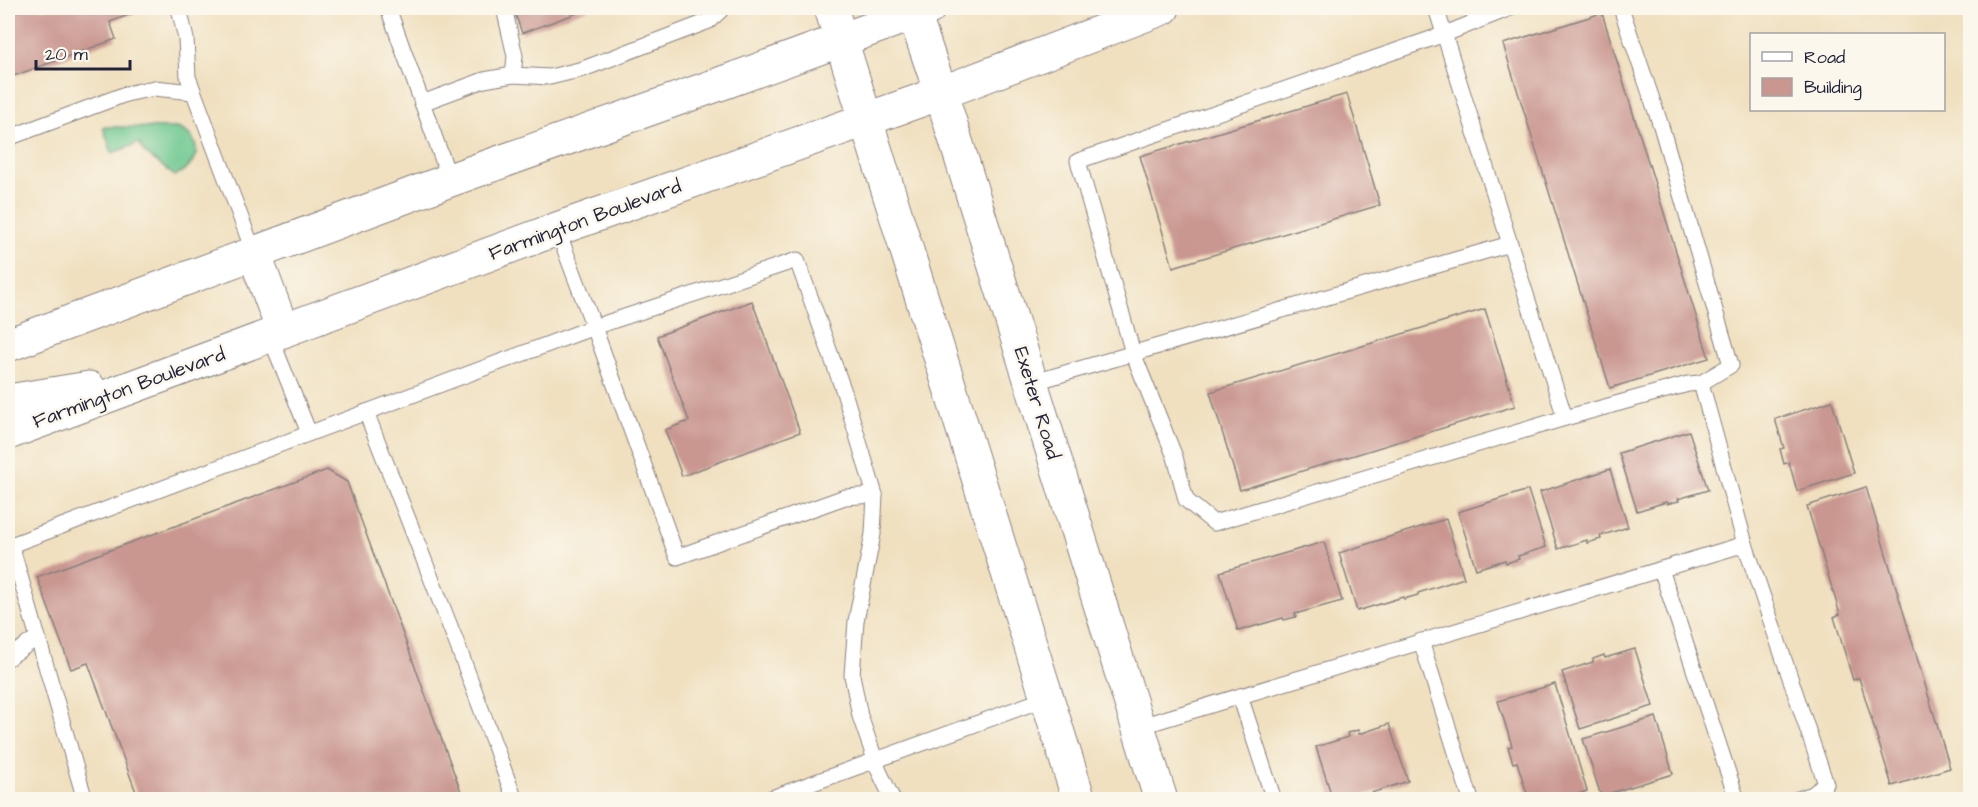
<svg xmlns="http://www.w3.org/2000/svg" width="1978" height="807" font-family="'Architects Daughter',sans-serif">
	<rect width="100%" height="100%" fill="#fbf7ec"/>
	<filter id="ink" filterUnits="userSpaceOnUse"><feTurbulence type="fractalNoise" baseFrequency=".0167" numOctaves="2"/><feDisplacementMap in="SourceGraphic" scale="12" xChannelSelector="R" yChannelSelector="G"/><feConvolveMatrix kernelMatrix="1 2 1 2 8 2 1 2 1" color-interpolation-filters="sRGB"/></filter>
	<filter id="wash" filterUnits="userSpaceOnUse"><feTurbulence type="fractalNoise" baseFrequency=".008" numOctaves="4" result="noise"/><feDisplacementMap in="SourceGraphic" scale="24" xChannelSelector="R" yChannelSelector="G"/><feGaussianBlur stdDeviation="1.35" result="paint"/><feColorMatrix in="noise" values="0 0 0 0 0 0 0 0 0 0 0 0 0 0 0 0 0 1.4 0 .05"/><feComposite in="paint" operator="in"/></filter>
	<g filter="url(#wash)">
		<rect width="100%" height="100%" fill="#f0e0c0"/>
		<!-- green -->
		<path fill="#6ec890" stroke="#487566" stroke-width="1.5" d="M103 127 177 128C196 134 203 153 188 167 184 171 179 173 175 176L144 152 139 143 112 153Z"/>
		<g id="blocks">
			<!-- building -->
			<g fill="#c99690">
				<polygon points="8,8 133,8 134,13 110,22 116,39 8,78"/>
				<polygon points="513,8 591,8 522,33"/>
				<polygon points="1602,13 1709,358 1610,388 1503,44"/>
				<polygon points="1347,94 1380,205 1173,267 1140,156"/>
				<polygon points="752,301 800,432 682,476 665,430 689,421 657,336"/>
				<polygon points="1485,309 1515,406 1240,490 1210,392"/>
				<polygon points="1832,401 1854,473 1797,491 1789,462 1784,464 1780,449 1784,448 1775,419"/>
				<polygon points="1689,431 1708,490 1678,499 1679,501 1667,504 1666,502 1637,511 1619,453"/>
				<polygon points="1610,469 1628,527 1600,536 1601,539 1587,543 1587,540 1558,549 1540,492"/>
				<polygon points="327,470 347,482 464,800 139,800 88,663 71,669 37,577"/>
				<polygon points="1866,487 1950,768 1892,786 1859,678 1853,680 1834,617 1840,614 1807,506"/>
				<polygon points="1528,490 1546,547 1518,556 1519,559 1506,563 1505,560 1476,569 1458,512"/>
				<polygon points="1446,519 1464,578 1418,593 1418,595 1404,599 1403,597 1357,611 1339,553"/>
				<polygon points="1324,542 1342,601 1295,614 1296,617 1284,620 1283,618 1238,631 1220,572"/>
				<polygon points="1635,649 1653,706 1580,729 1562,672 1593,662 1593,659 1604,655 1605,658"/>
				<polygon points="1555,684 1587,791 1560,800 1529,800 1517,762 1513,763 1508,747 1512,746 1498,701"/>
				<polygon points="1656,717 1673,774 1601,796 1583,739"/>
				<polygon points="1389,724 1408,781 1350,800 1333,800 1316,747 1348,737 1347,733 1358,730 1359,734"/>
				<polygon points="1410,793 1412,800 1390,800 1390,799"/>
			</g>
		</g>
	</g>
	<g filter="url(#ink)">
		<use href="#blocks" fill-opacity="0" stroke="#89817e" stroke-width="1.5"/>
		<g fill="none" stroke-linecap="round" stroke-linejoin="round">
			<!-- lane casing -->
			<g stroke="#89817e" stroke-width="17">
				<g id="lane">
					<polyline points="179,8 186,39 188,77 254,253"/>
					<polyline points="388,8 450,180"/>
					<polyline points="504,8 515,56 513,75"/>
					<polyline points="1510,8 1445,34 1078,161 1133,353 1175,457 1186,500 1214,523 1565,418 1510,244"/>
					<polyline points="1621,8 1661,126 1731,365 1701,383"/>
					<polyline points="422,103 484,80 513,75 550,77 583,69 709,21 720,11 721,8"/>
					<polyline points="8,138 126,94 154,88 193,92"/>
					<polyline points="557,229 594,327 797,260 844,392 875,495"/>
					<polyline points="270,336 309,433"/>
					<polyline points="1031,383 1510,244 1436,8"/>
					<polyline points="366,412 457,644 515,800"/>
					<polyline points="1565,418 1688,384 1701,383 1745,544"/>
					<polyline points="1661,569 1737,800"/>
					<polyline points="1421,641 1471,800"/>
					<polyline points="8,658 38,637"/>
					<polyline points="1240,696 1274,800"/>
					<polyline points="1138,727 1745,544 1826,784 1813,794 1795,800"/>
					<polyline points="85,800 11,545 594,327 677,557 845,497 875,495 873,534 856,621 852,675 860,716 879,771 893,800"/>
					<polyline points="766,800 1047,698"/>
				</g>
			</g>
			<!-- secondary casing -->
			<g stroke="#89817e" stroke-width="35">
				<g id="secondary">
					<polyline points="831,8 1079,800"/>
					<polyline points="912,8 941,93 1161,800"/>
					<polyline points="254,253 283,331"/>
					<polyline points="8,345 450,180 728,81 929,8"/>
					<polyline points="8,401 89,388"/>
					<polyline points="8,433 557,229 941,93 1163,8"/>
				</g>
			</g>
			<!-- lane -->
			<use href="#lane" stroke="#fff" stroke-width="15"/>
			<!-- secondary -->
			<use href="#secondary" stroke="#fff" stroke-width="33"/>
		</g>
	</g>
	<g text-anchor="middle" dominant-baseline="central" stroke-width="5" stroke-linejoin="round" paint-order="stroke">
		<!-- street labels -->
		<g font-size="20" fill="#22223b" stroke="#fbf7ec">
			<text transform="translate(585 220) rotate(-20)">Farmington Boulevard</text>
			<text transform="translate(129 388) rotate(-20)">Farmington Boulevard</text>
			<text transform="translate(1037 403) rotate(73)">Exeter Road</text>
		</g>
	</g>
	<!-- margin -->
	<rect width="1978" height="807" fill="none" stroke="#fbf7ec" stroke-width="30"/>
	<!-- legend -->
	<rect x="1750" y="33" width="195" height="78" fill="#fbf7ec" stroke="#a4a2a5" stroke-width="1.5"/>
	<rect x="1762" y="52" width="30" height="9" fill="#ffffff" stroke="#a4a2a5" stroke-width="1.5"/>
	<text x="1804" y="63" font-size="18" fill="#22223b">Road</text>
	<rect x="1762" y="78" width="30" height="18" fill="#c99690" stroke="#a4a2a5" stroke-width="1.5"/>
	<text x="1804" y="93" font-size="18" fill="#22223b">Building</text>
	<!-- scale -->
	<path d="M36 60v9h94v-9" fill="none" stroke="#22223b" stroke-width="3"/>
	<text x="45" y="60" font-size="18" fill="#22223b" stroke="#fbf7ec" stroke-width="4.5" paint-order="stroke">20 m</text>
</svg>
